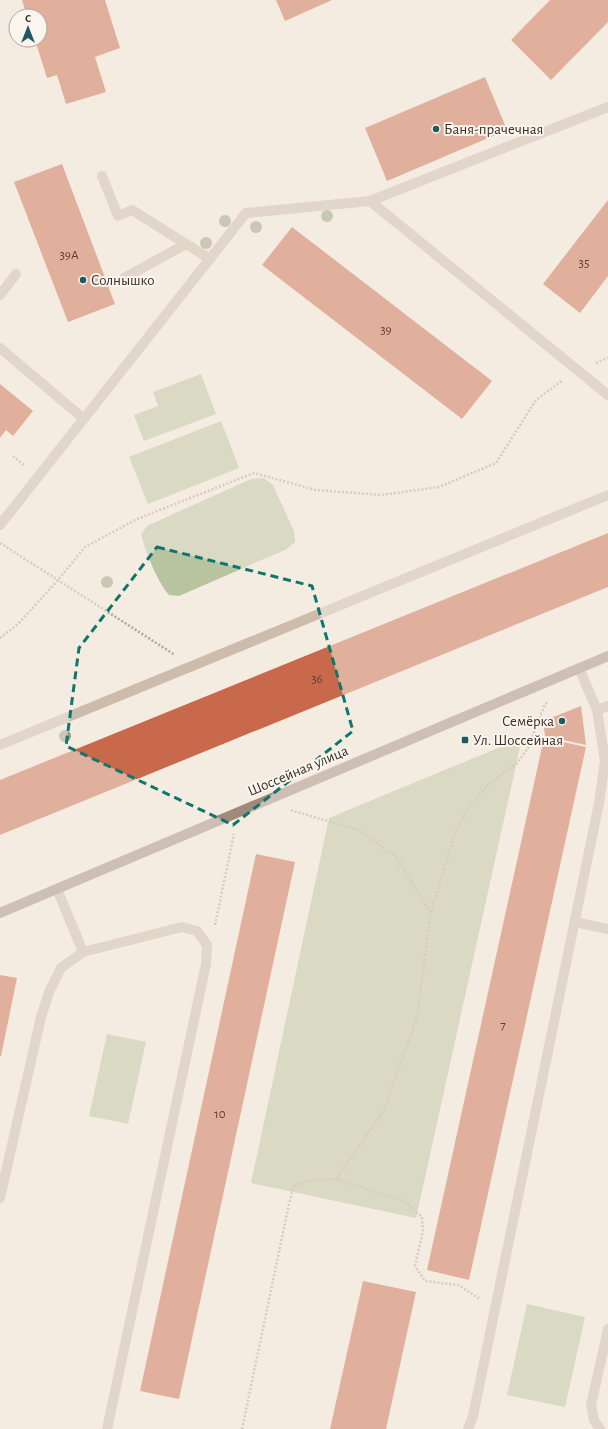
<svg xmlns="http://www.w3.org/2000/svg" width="608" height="1429" font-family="'Alegreya Sans',sans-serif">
	<rect width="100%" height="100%" fill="#f4ebe1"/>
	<!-- green -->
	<g fill="#b8c4a0">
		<polygon points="201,374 216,414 144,441 134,415 158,406 153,392"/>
		<polygon points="221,421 239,468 148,504 129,457"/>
		<path d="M264 478 273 485 294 531 295 542 287 549 179 596 169 595C158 583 145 551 141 534L147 526 251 479Z"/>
		<polygon points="522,738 416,1218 251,1183 329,818"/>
		<polygon points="107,1034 146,1042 128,1124 89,1116"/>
		<polygon points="527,1304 585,1317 565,1407 507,1395"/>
	</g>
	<!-- building -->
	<g fill="#c8694b">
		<polygon points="22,0 105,0 120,48 95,57 106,92 66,104 57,75 47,78 35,40 40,40 40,16 27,16"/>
		<polygon points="276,0 332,0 285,21"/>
		<polygon points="550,0 608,0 608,22 551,80 511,40"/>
		<polygon points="485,77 507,130 387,181 365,128"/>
		<polygon points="62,164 115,304 68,322 14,182"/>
		<polygon points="608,200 608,276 580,313 543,284"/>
		<polygon points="292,227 492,381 462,419 262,265"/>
		<polygon points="0,384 33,411 13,436 6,430 0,438"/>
		<polygon points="608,533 608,587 0,835 0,780"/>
		<polygon points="581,706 586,745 545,736 543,721"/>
		<polygon points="544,738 586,747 469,1280 427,1270"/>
		<polygon points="256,854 295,862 179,1399 140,1391"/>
		<polygon points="0,975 17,978 1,1056 0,1056"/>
		<polygon points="363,1281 416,1292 386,1429 330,1429"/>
	</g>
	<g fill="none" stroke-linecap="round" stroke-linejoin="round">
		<!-- path -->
		<g stroke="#b9a596" stroke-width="2.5" stroke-dasharray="2 2" stroke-linecap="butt">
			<polyline points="596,363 608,358"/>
			<polyline points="13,456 25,466"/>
			<polyline points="0,543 175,655"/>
			<polyline points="0,638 18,624 58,580 85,547 137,519 254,473 316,490 381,495 439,487 496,463 536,400 563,380"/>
			<polyline points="431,912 454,836 467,809 490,783 517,763 528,748 545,704 548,702"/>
			<polyline points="215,925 234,834"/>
			<polyline points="336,1179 404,1201 422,1217 423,1231 415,1266 425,1281 458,1285 480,1299"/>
			<polyline points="242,1429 289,1204 294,1186 311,1180 336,1179 384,1110 417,1017 431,913 395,856 358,830 290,810"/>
		</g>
		<!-- lane -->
		<g stroke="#cdbbac" stroke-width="10">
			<polyline points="102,176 118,216 132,210 210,259"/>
			<polyline points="370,201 608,395"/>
			<polyline points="124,278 186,244"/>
			<polyline points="0,295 16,274"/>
			<polyline points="0,348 84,419"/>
			<polyline points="0,525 246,213 370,201 608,107"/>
			<polyline points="597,710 608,706"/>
			<polyline points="0,745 608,495"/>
			<polyline points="575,922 608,929"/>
			<polyline points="83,952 182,927 197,931 207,945 206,964 107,1429"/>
			<polyline points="0,1198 41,1017 49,992 61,968 83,952 57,889"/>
			<polyline points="468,1429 473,1416 599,803 605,761 597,710 579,668"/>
			<polyline points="600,1429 594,1420 591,1405 608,1329"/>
		</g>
		<!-- secondary -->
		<polyline stroke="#a18a7d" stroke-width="10" points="0,913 608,656"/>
	</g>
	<!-- trees -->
	<g fill="#969b7f">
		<circle cx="327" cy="216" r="6"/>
		<circle cx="225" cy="221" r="6"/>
		<circle cx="256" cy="227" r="6"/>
		<circle cx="206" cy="243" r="6"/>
		<circle cx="107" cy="582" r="6"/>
		<circle cx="65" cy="736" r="6"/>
	</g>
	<!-- marked area -->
	<path d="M0 0H608V1429H0ZM157 547 312 586 353 731 233 825 66 746 79 648Z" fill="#f4ebe1" fill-opacity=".55" fill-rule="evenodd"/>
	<path fill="none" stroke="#0f766e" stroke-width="3" stroke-dasharray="8 5" stroke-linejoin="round" d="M157 547 312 586 353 731 233 825 66 746 79 648Z"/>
	<!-- markers -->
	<g fill="#1f5a5e" stroke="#fbf5ee" stroke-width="1.5">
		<circle cx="436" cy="129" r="4"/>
		<circle cx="83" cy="280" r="4"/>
		<circle cx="562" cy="721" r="4"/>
		<rect x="461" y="736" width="8" height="8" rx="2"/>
	</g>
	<g text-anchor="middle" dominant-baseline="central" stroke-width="4" stroke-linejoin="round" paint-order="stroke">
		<!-- number labels -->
		<g font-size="13" fill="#5e3e33">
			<text x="69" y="255">39А</text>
			<text x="584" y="263">35</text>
			<text x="386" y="330">39</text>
			<text x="317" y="679">36</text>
			<text x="503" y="1025">7</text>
			<text x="220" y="1114">10</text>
		</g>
		<!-- poi labels -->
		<g font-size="15" fill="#3b302b" stroke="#fbf5ee" text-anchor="start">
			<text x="444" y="129">Баня-прачечная</text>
			<text x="91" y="280">Солнышко</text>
			<text x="554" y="721" text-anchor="end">Семёрка</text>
			<text x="473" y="740">Ул. Шоссейная</text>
		</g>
		<!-- street labels -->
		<g font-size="15" fill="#3b302b" stroke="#fbf5ee">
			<text transform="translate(298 771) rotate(-23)">Шоссейная улица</text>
		</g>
	</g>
	<!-- north arrow -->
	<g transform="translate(28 28)"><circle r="19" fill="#fbf5ee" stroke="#aea6a0"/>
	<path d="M0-3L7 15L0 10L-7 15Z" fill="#1f5a5e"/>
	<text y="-6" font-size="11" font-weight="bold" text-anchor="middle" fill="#3b302b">С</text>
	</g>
</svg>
